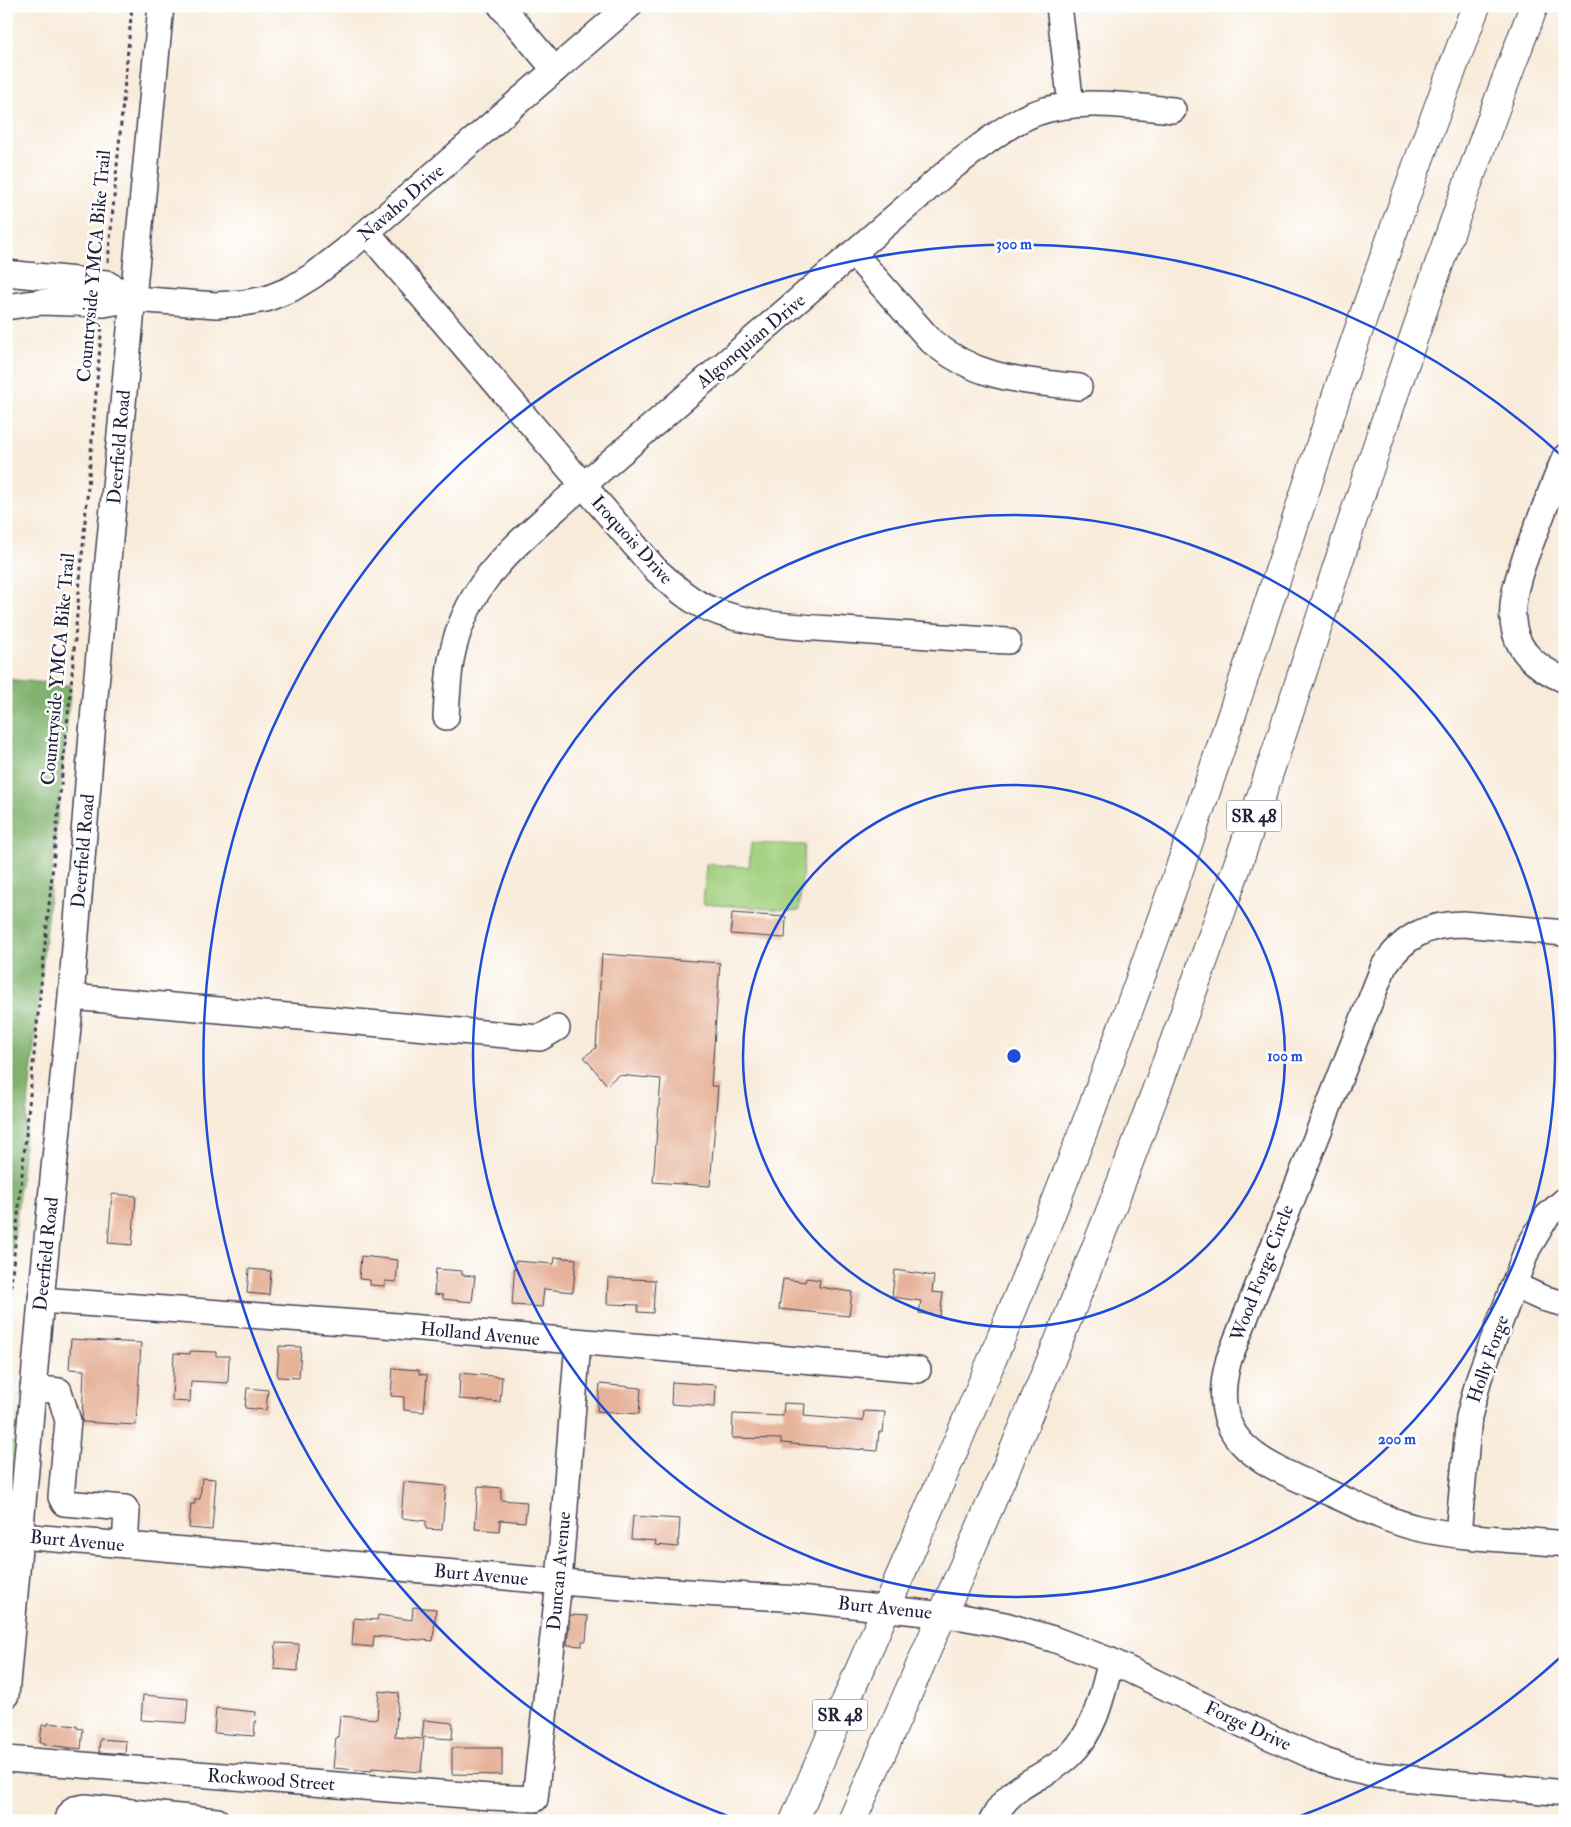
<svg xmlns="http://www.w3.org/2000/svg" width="1571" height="1827" font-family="'IM FELL Double Pica',serif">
	<rect width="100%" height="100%" fill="#fff"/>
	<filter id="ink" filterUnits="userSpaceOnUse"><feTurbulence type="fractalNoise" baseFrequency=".02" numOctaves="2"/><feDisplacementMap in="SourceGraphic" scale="10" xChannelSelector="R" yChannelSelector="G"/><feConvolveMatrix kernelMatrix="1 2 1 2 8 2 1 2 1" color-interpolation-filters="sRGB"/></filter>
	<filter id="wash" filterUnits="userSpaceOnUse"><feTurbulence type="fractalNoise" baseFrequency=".0096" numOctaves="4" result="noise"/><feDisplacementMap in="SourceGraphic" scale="20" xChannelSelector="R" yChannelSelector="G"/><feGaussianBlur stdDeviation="1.12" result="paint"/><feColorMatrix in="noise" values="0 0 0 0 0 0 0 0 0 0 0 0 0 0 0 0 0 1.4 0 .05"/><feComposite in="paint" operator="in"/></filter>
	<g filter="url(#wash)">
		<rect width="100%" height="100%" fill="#f8ebda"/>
		<!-- green -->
		<g fill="#a1d07e" stroke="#62795c">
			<polygon points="751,843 805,845 799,911 703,904 706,864 749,867"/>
			<polygon points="6,1441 29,1443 6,1695"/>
		</g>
		<!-- forest -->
		<polygon fill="#80b26d" stroke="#516a54" points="6,679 71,685 6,1321"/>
		<g id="blocks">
			<!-- building -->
			<g fill="#e6b299">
				<polygon points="732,913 786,917 785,938 731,934"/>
				<polygon points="602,954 720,963 711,1086 718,1086 710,1186 653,1182 661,1079 618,1075 607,1085 584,1057 596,1048"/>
				<polygon points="112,1194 136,1196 132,1245 108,1243"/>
				<polygon points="361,1256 398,1260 396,1282 385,1281 385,1286 370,1285 370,1280 359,1279"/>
				<polygon points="555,1257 576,1259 573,1292 544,1289 542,1307 512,1305 515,1261 554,1264"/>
				<polygon points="249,1269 271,1271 269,1295 247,1293"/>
				<polygon points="436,1269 462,1271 462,1275 475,1276 472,1302 443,1299 443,1295 434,1294"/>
				<polygon points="895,1270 934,1276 932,1292 943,1293 940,1316 919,1313 921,1301 892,1297"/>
				<polygon points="608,1278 655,1280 653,1313 638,1312 638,1305 607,1304"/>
				<polygon points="806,1278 820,1280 819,1287 852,1292 849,1316 779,1309 783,1279 805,1282"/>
				<polygon points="71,1339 141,1343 136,1425 82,1422 84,1370 69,1369"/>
				<polygon points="279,1346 301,1347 299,1378 277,1377"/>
				<polygon points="190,1351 216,1352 216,1356 229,1356 228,1383 191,1381 190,1402 172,1401 174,1353 190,1354"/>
				<polygon points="393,1368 419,1370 419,1374 427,1375 424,1412 404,1410 404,1397 391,1396"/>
				<polygon points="460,1373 502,1377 500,1402 459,1399"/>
				<polygon points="672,1382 716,1385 715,1407 671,1404"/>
				<polygon points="600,1384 641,1388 639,1414 597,1411"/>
				<polygon points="247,1388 268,1390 266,1410 245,1408"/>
				<polygon points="784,1403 805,1404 804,1416 863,1421 864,1411 885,1412 883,1432 879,1432 877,1451 781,1443 781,1439 732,1438 733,1414 783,1416"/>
				<polygon points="202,1478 216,1479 212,1530 189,1528 191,1504 195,1504 195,1499 200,1499"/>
				<polygon points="404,1482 446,1486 442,1530 426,1529 426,1521 401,1518"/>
				<polygon points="478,1486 501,1488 501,1500 527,1502 525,1522 500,1520 499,1531 475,1529"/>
				<polygon points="633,1516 680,1519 678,1547 655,1545 656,1541 631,1539"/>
				<polygon points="413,1607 436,1609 433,1641 374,1636 373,1647 352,1645 354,1618 377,1620 378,1615 412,1620"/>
				<polygon points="570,1615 588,1616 586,1641 582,1641 582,1646 567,1645"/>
				<polygon points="276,1643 299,1644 298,1671 274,1669"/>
				<polygon points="379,1691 399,1693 395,1737 424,1739 421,1772 372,1768 372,1771 333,1768 336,1737 338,1737 340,1716 377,1719"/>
				<polygon points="143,1695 188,1699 186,1723 141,1720"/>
				<polygon points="216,1708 256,1712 254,1736 214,1733"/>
				<polygon points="424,1720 453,1723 452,1739 422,1737"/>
				<polygon points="48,1723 77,1726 77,1728 83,1729 81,1749 45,1745 45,1743 40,1743 42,1725 48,1725"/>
				<polygon points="100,1739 126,1741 125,1754 99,1752"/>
				<polygon points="452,1748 502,1748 502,1775 452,1774"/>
			</g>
		</g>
	</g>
	<g filter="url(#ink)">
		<use href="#blocks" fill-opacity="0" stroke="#424053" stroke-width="1"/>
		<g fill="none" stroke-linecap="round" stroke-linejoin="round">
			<!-- minor casing -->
			<g stroke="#424053" stroke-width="28">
				<g id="minor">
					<polyline points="501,6 555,70"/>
					<polyline points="1059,6 1071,105"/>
					<path d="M367 232 655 569C672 584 689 601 710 609 749 626 803 627 845 630 899 634 953 638 1008 641"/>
					<path d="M854 254 931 341C979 380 1020 380 1079 387"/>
					<polyline points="6,273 106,283 133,299"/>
					<polyline points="6,307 40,302 104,304 133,299 216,305 243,303 266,299 291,289 314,275 346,250 629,6"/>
					<path d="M1565 457C1554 483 1544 509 1534 535 1510 594 1491 650 1565 680"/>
					<path d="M446 717C447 698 448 679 451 660 465 586 507 553 559 506L954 166C979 148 1004 126 1033 114 1078 97 1127 106 1173 110"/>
					<path d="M1565 933 1463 924C1428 924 1404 936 1384 966L1229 1359C1204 1447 1267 1464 1332 1494 1359 1506 1388 1521 1417 1528 1465 1539 1516 1539 1565 1544"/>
					<polyline points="71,997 540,1038 557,1028"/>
					<polyline points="1514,1285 1542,1298 1565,1304"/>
					<polyline points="41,1300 385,1325 918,1370"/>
					<polyline points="33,1388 59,1391 68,1421 61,1497 64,1503 125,1508 127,1512 125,1545"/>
					<polyline points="1458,1534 1469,1417 1479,1378 1527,1250 1547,1216 1565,1200"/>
					<polyline points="6,1538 20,1536 657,1590 798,1599 962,1617 1005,1625 1053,1639 1111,1661 1250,1728 1324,1761 1350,1769 1376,1775 1430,1781 1565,1793"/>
					<polyline points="6,1695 41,1300 71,997 95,696 161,6"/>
					<polyline points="6,1759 490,1797 535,1799 559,1582 578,1342"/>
					<polyline points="68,1821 69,1816 74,1809 85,1807 217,1821"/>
					<path d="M992 1821C1012 1780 1043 1781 1070 1755 1096 1730 1102 1694 1111 1661"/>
				</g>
			</g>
			<!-- highway casing -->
			<g stroke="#424053" stroke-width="30">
				<g id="highway">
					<path d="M794 1821C861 1666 929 1511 994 1355 1060 1196 1121 1035 1178 873 1237 704 1291 533 1347 364 1388 244 1431 125 1476 6"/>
					<path d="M852 1821C904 1702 957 1583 1008 1464 1085 1281 1156 1096 1222 909 1278 753 1327 595 1380 437 1428 293 1479 149 1534 6"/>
				</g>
			</g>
			<!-- path -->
			<g stroke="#424053" stroke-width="3" stroke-dasharray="4 4" stroke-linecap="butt">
				<polyline points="108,262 132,6"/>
				<polyline points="6,1335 71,685 102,323"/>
			</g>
			<!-- minor -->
			<use href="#minor" stroke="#fff" stroke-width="25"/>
			<!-- highway -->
			<use href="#highway" stroke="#fff" stroke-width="28"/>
		</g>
	</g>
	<!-- distance rings -->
	<g fill="none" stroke="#1d4ed8" stroke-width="2.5">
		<circle cx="1014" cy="1056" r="271"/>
		<circle cx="1014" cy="1056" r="541"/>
		<path d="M1563 1655A812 812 0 0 1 1292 1819M736 1819A812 812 0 1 1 1563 457"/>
	</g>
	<g text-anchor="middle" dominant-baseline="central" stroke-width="5" stroke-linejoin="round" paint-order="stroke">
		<!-- shield labels -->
		<g fill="#fff" stroke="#646476" stroke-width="1">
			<rect x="1226.5" y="800.5" width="55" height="31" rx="4"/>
			<rect x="812.5" y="1699.5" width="55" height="31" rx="4"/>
		</g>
		<g font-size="18" font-weight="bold" fill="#22223b">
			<text x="1254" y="816">SR 48</text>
			<text x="840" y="1715">SR 48</text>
		</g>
		<!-- street labels -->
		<g font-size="19" fill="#22223b" stroke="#fff">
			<text transform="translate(401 203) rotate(-41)">Navaho Drive</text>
			<text transform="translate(94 266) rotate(-85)">Countryside YMCA Bike Trail</text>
			<text transform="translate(751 341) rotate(-40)">Algonquian Drive</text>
			<text transform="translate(119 447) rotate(-85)">Deerfield Road</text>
			<text transform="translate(632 540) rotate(48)">Iroquois Drive</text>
			<text transform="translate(58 669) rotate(-85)">Countryside YMCA Bike Trail</text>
			<text transform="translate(83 851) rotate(-85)">Deerfield Road</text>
			<text transform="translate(46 1254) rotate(-84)">Deerfield Road</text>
			<text transform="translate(1262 1273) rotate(-69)">Wood Forge Circle</text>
			<text transform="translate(480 1334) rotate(5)">Holland Avenue</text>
			<text transform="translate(1488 1359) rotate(-71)">Holly Forge</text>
			<text transform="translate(77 1541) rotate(5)">Burt Avenue</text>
			<text transform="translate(559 1571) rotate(-85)">Duncan Avenue</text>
			<text transform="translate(481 1575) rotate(5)">Burt Avenue</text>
			<text transform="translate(885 1608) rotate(6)">Burt Avenue</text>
			<text transform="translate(1248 1726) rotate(25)">Forge Drive</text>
			<text transform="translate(271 1780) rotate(4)">Rockwood Street</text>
		</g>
	</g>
	<circle cx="1014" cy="1056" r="8" fill="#1d4ed8" stroke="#fff" stroke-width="2.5"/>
	<g font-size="15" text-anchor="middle" font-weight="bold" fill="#1d4ed8" stroke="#fff" stroke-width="5" stroke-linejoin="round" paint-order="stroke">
		<text x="1014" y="249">300 m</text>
		<text x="1285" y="1061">100 m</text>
		<text x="1397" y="1444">200 m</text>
	</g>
	<!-- margin -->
	<rect width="1571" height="1827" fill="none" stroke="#fff" stroke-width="25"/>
</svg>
